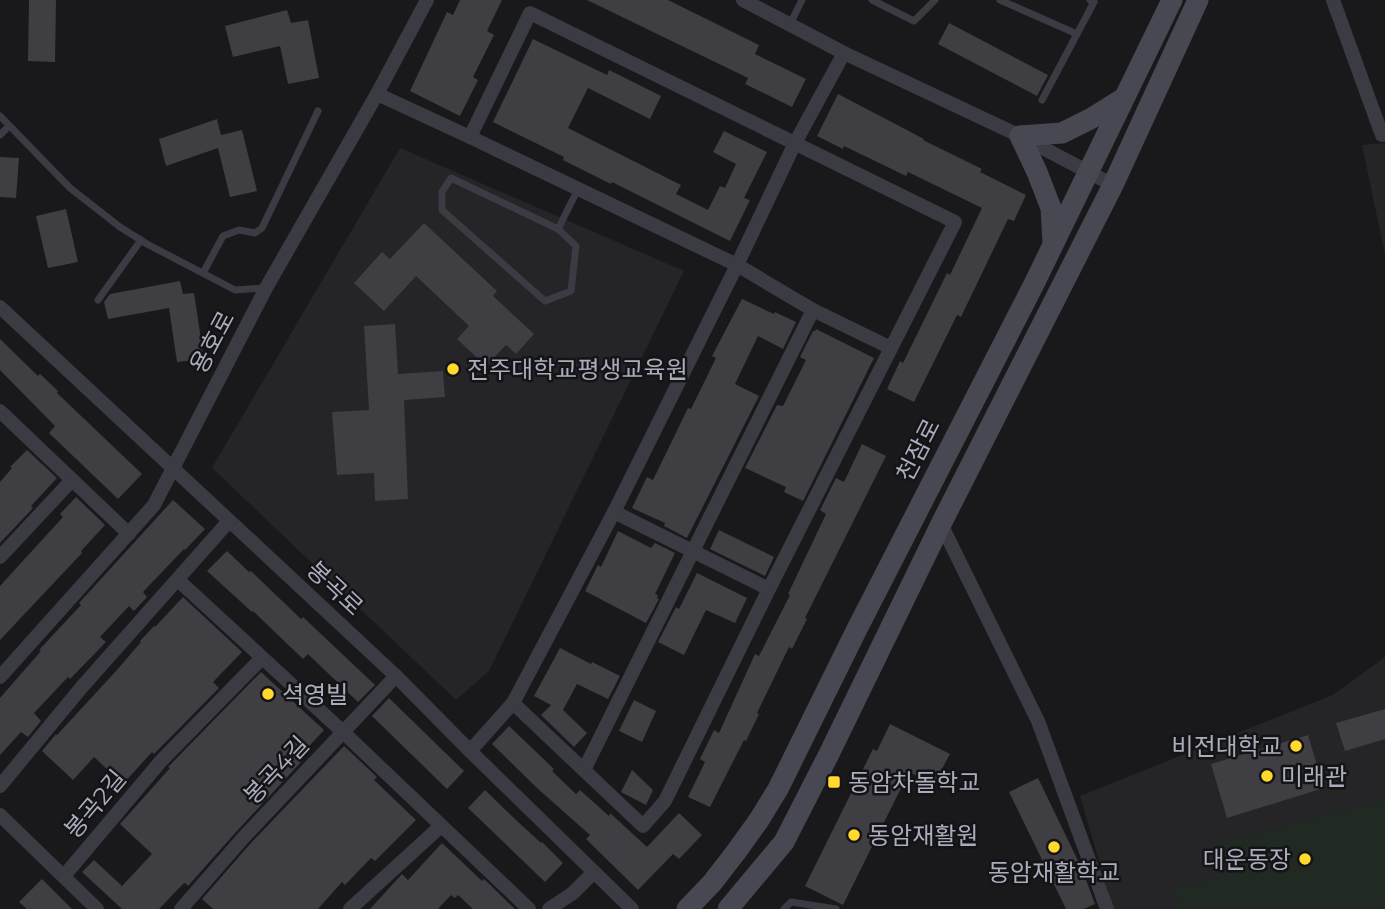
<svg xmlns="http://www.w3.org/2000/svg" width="1385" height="909" font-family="Montserrat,'Noto Sans KR',sans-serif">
	<rect width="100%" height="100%" fill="#19191b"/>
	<!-- built -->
	<g fill="#252528">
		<polygon points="1385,143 1385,255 1362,145"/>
		<polygon points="400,148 684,271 489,671 456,700 212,468"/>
		<polygon points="1385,657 1385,909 1113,909 1080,796 1333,695"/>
	</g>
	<!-- green -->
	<polygon fill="#202a23" points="1385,800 1385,909 1180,909 1175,889 1229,875 1221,843"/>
	<!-- building -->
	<g fill="#3e3e43">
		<polygon points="29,0 56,0 55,62 28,61"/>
		<polygon points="460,0 502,0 487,31 494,35 473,77 478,80 460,116 410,91 447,12 453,15"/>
		<polygon points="587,0 668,0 759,45 755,54 806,79 792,107 745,84 748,78"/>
		<polygon points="287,10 291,23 308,20 319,78 288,84 280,46 233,57 225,26"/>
		<polygon points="949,23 1048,75 1037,96 938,44"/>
		<polygon points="533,39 607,75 609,70 661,96 650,119 588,88 568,128 681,185 676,194 708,210 720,186 725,188 736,164 713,152 724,131 767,152 744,198 750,200 730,241 612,182 611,184 563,160 564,157 493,122"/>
		<polygon points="838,94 924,139 923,140 982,169 980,172 1026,195 1014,221 1008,219 961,317 957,315 914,402 887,389 900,361 903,363 947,273 950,275 982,208 908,172 906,176 844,146 843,149 817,136"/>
		<polygon points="217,119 221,135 242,130 257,191 230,197 218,148 166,166 159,139"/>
		<polygon points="0,157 19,158 16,198 0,197"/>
		<polygon points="66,209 78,262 48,268 36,216"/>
		<polygon points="424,223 497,291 493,296 534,334 516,354 506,345 486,366 457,339 469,326 416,276 384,311 354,283 382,252 390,259"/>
		<polygon points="180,281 183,294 194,293 204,359 177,362 169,308 108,319 104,302 110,294"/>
		<polygon points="742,299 774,314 775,312 796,322 783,349 758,336 735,384 759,396 687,538 664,526 665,523 632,508 647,477 653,480 688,408 691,409 716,358 712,356"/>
		<polygon points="395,324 398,374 443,371 445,397 404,400 408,499 375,501 374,473 337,475 332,412 369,410 364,326"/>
		<polygon points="816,329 874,358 803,501 784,492 786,487 745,468 777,405 783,406 806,360 800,357 813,331 815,331"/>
		<polygon points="0,339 38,376 40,374 58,391 57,393 142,474 118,499 49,433 55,426 0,370"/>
		<polygon points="862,444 886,456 805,618 807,619 792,649 789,647 757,713 759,714 746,741 744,740 710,807 688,797 705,762 700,759 714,730 719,733 755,654 759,656 790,595 788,594 826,514 820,510 836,478 844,482"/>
		<polygon points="27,450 57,478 31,506 33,508 0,543 0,482 12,468 10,467"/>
		<polygon points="76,497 105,525 81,551 82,553 0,640 0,586 63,517 60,514"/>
		<polygon points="173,500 205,529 185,550 184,549 143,592 147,597 134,611 129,606 100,637 106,642 70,679 68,677 34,713 41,721 28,737 21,732 0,755 0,698 41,651 39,650 81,605 79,603"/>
		<polygon points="719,530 774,557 765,576 710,549"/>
		<polygon points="618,531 651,548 655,543 675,553 655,594 658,595 657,598 659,599 646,623 585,591 598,565 601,567"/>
		<polygon points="227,551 249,572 251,571 301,619 303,617 375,685 358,702 308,654 303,659 253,611 252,612 207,571"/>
		<polygon points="697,573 747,598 735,623 706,610 684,655 658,642 676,607 679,609"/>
		<polygon points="183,597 242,652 213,682 219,688 154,754 152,752 123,784 94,757 73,780 42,751 56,734 57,735 116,671 141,642 140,641 154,626 155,627"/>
		<polygon points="560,648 591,664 592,662 620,676 608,699 577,684 563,710 587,733 574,747 541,715 551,705 534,696"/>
		<polygon points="261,672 324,730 299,757 302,761 236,832 188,886 185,883 183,884 159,909 122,909 82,872 94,860 122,886 152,854 120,824 170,768 168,767"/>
		<polygon points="389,698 464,771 447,789 372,716"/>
		<polygon points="634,700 656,711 642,742 619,731"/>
		<polygon points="1385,709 1385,739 1345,751 1336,723"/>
		<polygon points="890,724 950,754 934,784 909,772 843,905 805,886 873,749 877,751"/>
		<polygon points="509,726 554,769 552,771 576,794 580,790 609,816 610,813 647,847 679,813 702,835 679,859 673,854 638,890 586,839 590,835 537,788 492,744"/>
		<polygon points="1308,735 1324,788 1227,818 1211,764"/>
		<polygon points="344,746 377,777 374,780 416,820 375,861 371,858 345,885 342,882 318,909 213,909 202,899 250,844"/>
		<polygon points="632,770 653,790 646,805 621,792"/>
		<polygon points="1038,778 1082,869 1095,904 1084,909 1066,909 1009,792"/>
		<polygon points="485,790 517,821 541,843 542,842 563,863 545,882 468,808"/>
		<polygon points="442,843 482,881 484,879 515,909 473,909 458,895 455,898 451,895 438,909 370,909 402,874 408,880"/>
		<polygon points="42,879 72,909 27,909 19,902"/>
	</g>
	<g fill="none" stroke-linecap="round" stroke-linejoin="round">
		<!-- path -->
		<polyline stroke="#3f4048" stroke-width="2.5" stroke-dasharray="3.5 5" stroke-linecap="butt" points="610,861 634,836"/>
		<!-- lane -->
		<g stroke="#3b3b43" stroke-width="7">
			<polyline points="872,0 914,21 935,0"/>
			<polyline points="1000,0 1077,34 1094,2 1090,0"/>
			<polyline points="790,24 802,0"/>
			<polyline points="1042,100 1077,34"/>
			<polyline points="0,116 70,188 120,227 147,244 235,290 265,288"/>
			<polyline points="0,135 9,126"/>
			<polyline points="558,229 451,178 442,192 442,210 545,301 571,291 576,246 558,229 578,189"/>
			<polyline points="203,273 223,236 239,230 255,233 262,228 318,111"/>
			<polyline points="98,300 141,240"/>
			<polyline points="784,909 791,902 836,909"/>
		</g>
		<!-- street -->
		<g stroke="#3b3b43" stroke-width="14">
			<polyline points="743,0 844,53 1020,136 1113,185"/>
			<polyline points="1333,0 1382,135"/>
			<polyline points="377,94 470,137 737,265 813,310 891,348"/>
			<polyline points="470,137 530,13 955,222 769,589 665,801 643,826 513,703"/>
			<polyline points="0,307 396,676 470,751 632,909"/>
			<polyline points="0,411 129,534"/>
			<polyline points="614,512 769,589"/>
			<polyline points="941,524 1038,721 1107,909"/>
			<polyline points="0,557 72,480"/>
			<polyline points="178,580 343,732 529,909"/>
			<polyline points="0,677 154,505 266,288 377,94 427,0"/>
			<polyline points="470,751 513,703 614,512 737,265 795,143 844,53"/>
			<polyline points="584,770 813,310"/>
			<polyline points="0,786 81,688 229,521"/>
			<polyline points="0,815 97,909"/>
			<polyline points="64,876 161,761 262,658"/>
			<polyline points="181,909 243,838 396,676"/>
			<polyline points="350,909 441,826"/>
			<polyline points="549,909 573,893 594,872"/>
		</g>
		<!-- secondary -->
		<g stroke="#474851" stroke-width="21">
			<polyline points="1053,243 1051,208 1037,172 1020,136 1062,133 1092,118 1124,98"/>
			<polyline points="687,909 712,883 736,852 759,820 778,789 857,629 1034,284 1172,0"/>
			<polyline points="728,909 784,842 829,754 941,524 1113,185 1198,0"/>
		</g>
	</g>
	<!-- markers -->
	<g fill="#ffd92e" stroke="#141416" stroke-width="2.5">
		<circle cx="453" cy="369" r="7"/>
		<circle cx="268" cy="694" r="7"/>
		<circle cx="1296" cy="746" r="7"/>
		<circle cx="1267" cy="776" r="7"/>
		<rect x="827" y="775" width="14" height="14" rx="3.5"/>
		<circle cx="854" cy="835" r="7"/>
		<circle cx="1054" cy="847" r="7"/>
		<circle cx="1305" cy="859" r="7"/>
	</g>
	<g text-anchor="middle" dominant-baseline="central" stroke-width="5" stroke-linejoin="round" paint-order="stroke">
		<!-- street labels -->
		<g font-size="24" fill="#aaadbc" stroke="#141416">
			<text transform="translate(212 342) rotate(-62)">용호로</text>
			<text transform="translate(918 450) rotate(-63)">천잠로</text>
			<text transform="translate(335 588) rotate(43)">봉곡로</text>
			<text transform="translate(276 770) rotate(-47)">봉곡4길</text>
			<text transform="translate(95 804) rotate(-50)">봉곡2길</text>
		</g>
		<!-- poi labels -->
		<g font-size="24" fill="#aaadbc" stroke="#141416" text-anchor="start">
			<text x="467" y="369">전주대학교평생교육원</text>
			<text x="282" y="694">셕영빌</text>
			<text x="1282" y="746" text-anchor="end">비전대학교</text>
			<text x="1281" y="776">미래관</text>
			<text x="848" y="782">동암차돌학교</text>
			<text x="868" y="835">동암재활원</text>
			<text x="1291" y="859" text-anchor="end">대운동장</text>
			<text x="1054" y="872" text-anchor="middle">동암재활학교</text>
		</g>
	</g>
</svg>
